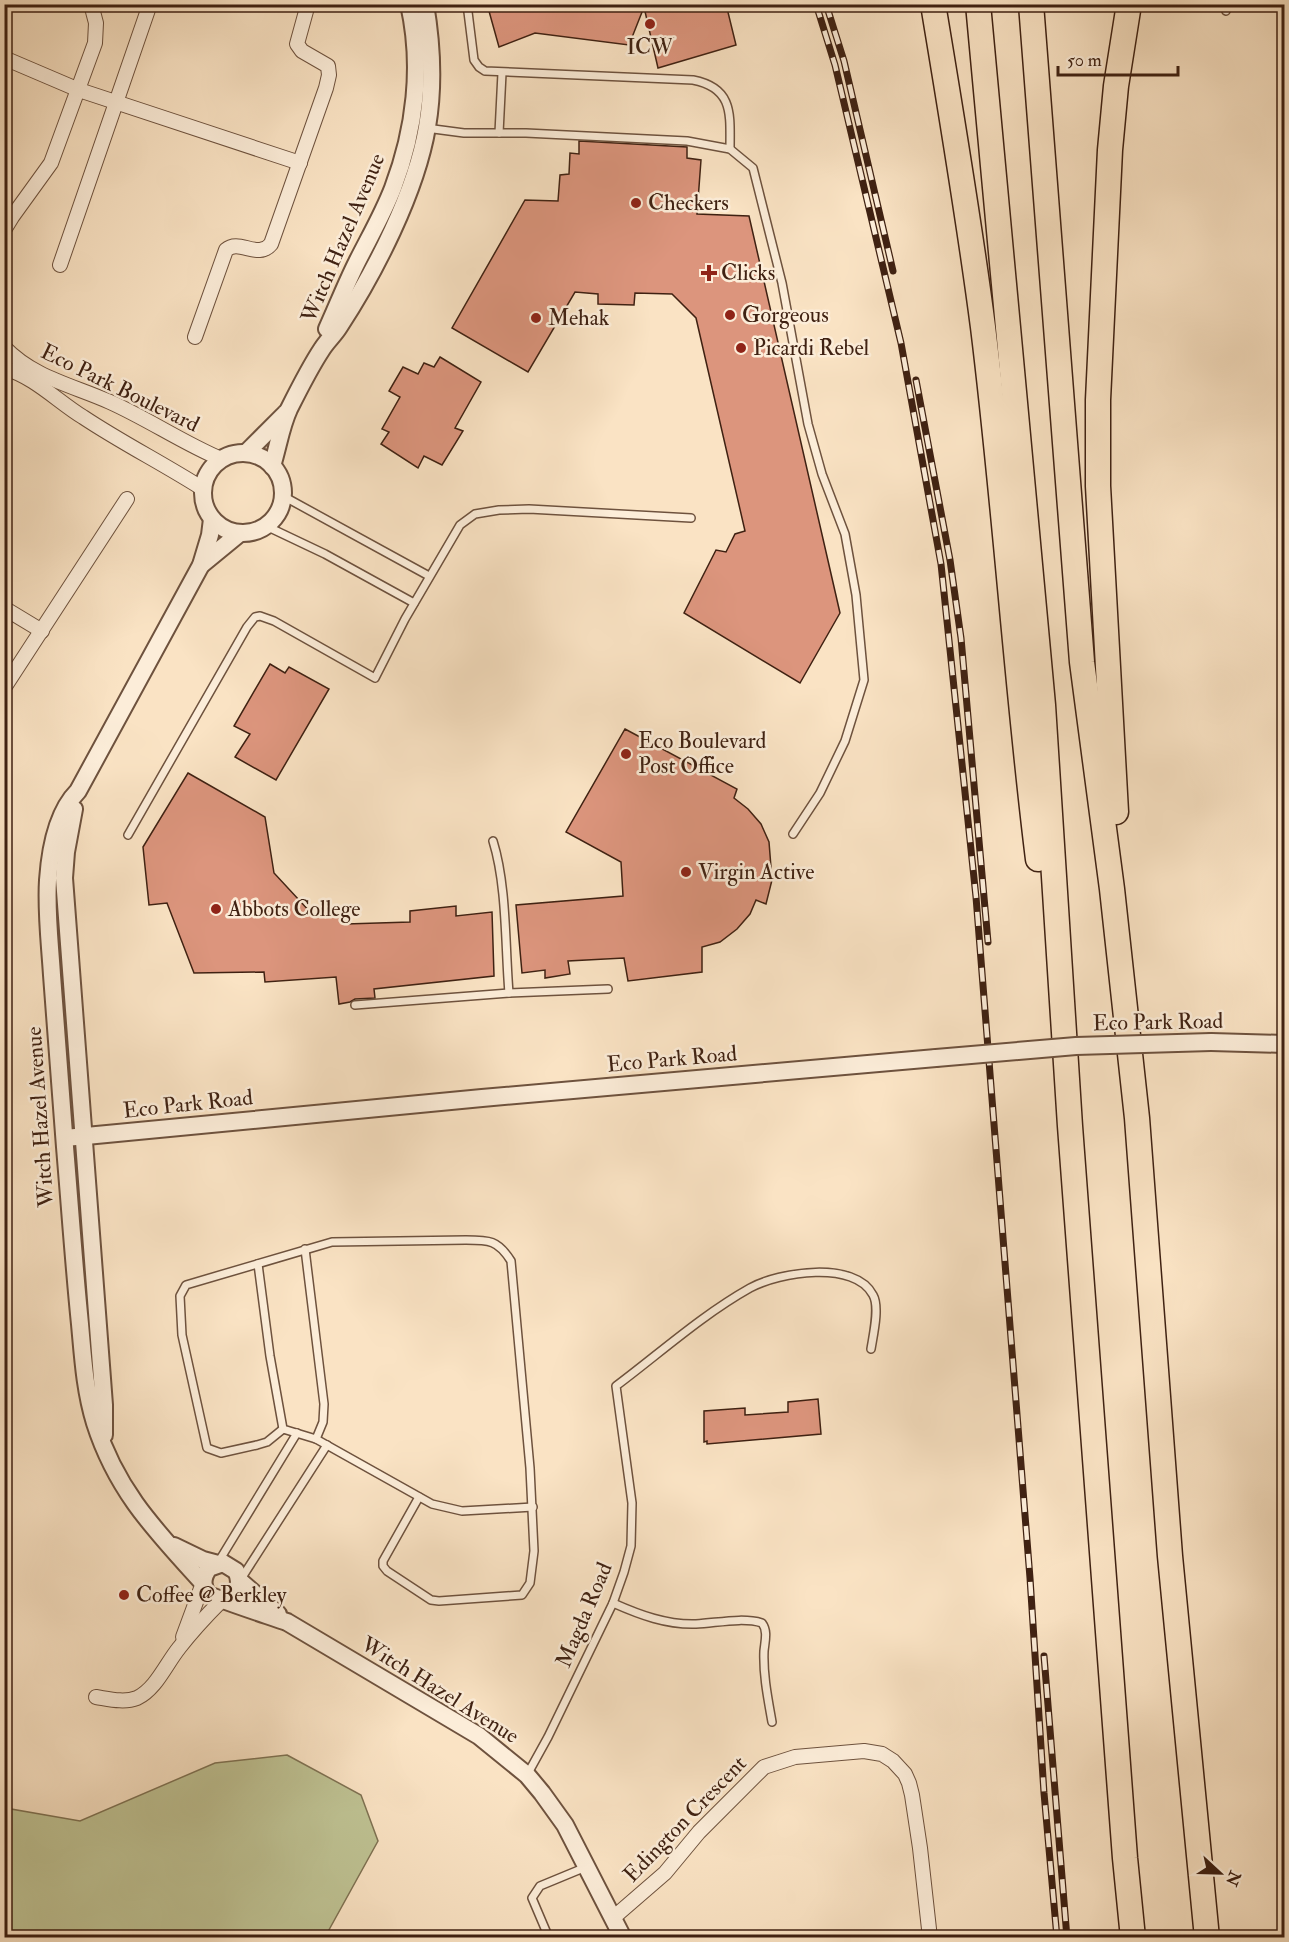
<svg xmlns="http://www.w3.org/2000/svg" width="1289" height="1942" font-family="'IM FELL Double Pica',serif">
	<rect width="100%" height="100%" fill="#fae3c4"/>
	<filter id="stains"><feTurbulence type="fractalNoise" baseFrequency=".00333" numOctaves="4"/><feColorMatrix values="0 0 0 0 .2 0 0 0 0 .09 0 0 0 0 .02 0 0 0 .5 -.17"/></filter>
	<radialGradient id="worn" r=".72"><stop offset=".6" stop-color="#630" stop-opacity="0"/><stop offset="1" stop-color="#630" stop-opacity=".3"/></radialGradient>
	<!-- green -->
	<polygon fill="#bfc394" stroke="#7f7253" stroke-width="1.5" points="287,1755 361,1795 378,1841 325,1937 5,1937 5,1808 80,1821 215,1763"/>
	<!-- building -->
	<g fill="#dc957d" stroke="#3f2112" stroke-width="1.5">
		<polygon points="487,4 726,4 736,45 658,68 644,7 629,45 535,33 499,47"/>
		<polygon points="579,141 687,147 687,158 701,160 697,214 749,216 840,613 800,683 684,613 716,550 726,552 735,534 745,531 696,318 672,294 635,293 634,305 598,304 598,294 575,292 528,372 452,328 525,200 558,201 560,175 569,174 570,153 579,154"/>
		<polygon points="440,357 481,382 455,428 463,431 442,465 424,456 418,468 381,444 389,432 382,429 400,397 389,391 403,367 418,374 424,363 434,367"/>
		<polygon points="270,664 285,673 289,667 329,689 276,780 235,757 250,734 234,726"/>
		<polygon points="625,729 737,789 734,798 748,809 761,824 769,842 772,880 766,904 756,900 750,914 737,929 720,942 702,947 702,972 628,981 624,958 568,961 570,974 545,978 545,970 522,973 516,905 623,896 621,862 566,832"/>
		<polygon points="188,773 265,817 274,873 312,914 345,911 346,924 410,922 410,911 456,906 456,916 492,912 494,976 374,989 375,998 355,999 350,1002 339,1004 336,977 265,982 264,972 194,973 167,903 149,905 143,847"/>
		<polygon points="818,1399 821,1434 707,1444 707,1441 704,1442 704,1411 745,1408 745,1415 788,1412 788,1402"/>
	</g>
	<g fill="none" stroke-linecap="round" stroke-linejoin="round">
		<!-- service casing -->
		<g stroke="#6e523e" stroke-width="10">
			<g id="service">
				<path d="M467 4 474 60 479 67 485 71 693 80C734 88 730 115 730 149"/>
				<polyline points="1226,11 1228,4"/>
				<polyline points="426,128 464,133 526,133 687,141 730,149 753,168 782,283 808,424 822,474 845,534 856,595 864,680 845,741 820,793 793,834"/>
				<polyline points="499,133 502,73"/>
				<polyline points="283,496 429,576"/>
				<polyline points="266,526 325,554 414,603"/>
				<polyline points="128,835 247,627 255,617 260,616 274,621 375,678 405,619 460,525 475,514 499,510 529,509 691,518"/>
				<path d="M493 841C507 886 505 946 509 993"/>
				<polyline points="355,1005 509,993 608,989"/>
				<polyline points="305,1249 324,1404 323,1422 316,1439"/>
				<polyline points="258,1264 270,1356 283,1429 316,1439 432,1504 462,1511 533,1507"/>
				<path d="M283 1429 267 1442 257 1445 221 1453 207 1448 182 1335 180 1296 186 1285 332 1242 466 1240C489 1240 498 1240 511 1261L530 1468 534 1551 530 1583 522 1595 439 1601 431 1600 387 1571 383 1566V1561L419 1497"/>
				<polyline points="219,1561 297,1433"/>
				<polyline points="241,1579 327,1445"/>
				<path d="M613 1603C640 1615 667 1625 696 1624 717 1623 742 1617 762 1623 768 1631 765 1641 764 1651 763 1675 768 1699 772 1722"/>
				<path d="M527 1775 548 1737 613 1603 624 1572 631 1546 632 1503 616 1386C660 1353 702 1315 750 1288 779 1272 855 1260 873 1295 880 1307 873 1336 871 1349"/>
				<polyline points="549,1938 532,1898 540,1886 586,1867"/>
			</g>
		</g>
		<!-- minor casing -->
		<g stroke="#6e523e" stroke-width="16">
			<g id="minor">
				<polyline points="4,58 79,90 300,163"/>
				<polyline points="4,230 12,217 51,163 95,43 96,23 91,4"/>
				<polyline points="60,265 150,4"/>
				<path d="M195 337 226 250C239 238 258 260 271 244L326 88 329 75 328 66 302 51 297 44 308 4"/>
				<path d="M4 347C34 378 72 385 110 402 148 419 183 443 221 459"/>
				<path d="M4 368C35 377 57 401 83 417 122 443 164 464 203 489"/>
				<polyline points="4,608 42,631"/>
				<polyline points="4,688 127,499"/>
				<polyline points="183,1637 203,1583"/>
				<path d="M96 1697C109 1699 124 1703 137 1698 156 1689 166 1664 179 1648 192 1631 207 1615 222 1600"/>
				<polyline points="613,1918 665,1873 699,1832 764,1767 795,1757 864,1751 882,1754 893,1761 905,1774 909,1783 912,1795 920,1848 930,1938"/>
			</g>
		</g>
		<!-- tertiary casing -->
		<g stroke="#6e523e" stroke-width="20">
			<g id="tertiary">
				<path d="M327 329C337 307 346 284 357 262 369 238 383 214 393 188 415 130 423 66 409 4"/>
				<polyline points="246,453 286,413"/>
				<circle cx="243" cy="493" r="40"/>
				<path d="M272 466C278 447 281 426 289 409 299 389 310 367 322 349 327 341 334 335 339 327 375 272 416 192 427 127 434 86 432 45 425 4"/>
				<polyline points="201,565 240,533"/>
				<polyline points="74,809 66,852 64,878 104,1405 104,1435"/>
				<polyline points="1211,1042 1284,1044"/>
				<polyline points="65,1138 482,1098 936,1058"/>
				<polyline points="174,1546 203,1560 218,1564"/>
				<polyline points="240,1581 278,1614"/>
				<path d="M203 1583C156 1531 117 1492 95 1423 85 1391 83 1357 80 1324 74 1265 70 1206 65 1147 61 1090 56 1033 52 975 50 943 46 912 48 880 50 851 57 812 78 791L201 565 210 535 212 519"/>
				<path d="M222 1600C237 1596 243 1584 236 1571L223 1563 209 1568C203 1576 201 1586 208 1594 211 1597 276 1618 287 1622L479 1736 527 1775 542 1793 565 1825 623 1938"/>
			</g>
		</g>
		<!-- motorway casing -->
		<g stroke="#3f2112" stroke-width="27">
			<g id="motorway">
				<path d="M933 4C951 112 969 219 983 327 1005 504 1016 682 1038 859"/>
				<polyline points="978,4 1043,705 1070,1126 1125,1858 1133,1938"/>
				<polyline points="1031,4 1082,662 1112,889 1137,1118 1170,1556 1207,1938"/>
				<polyline points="1116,812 1098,486 1098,400 1110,150 1116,86 1129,4"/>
			</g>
		</g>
		<!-- service -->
		<use href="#service" stroke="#fcedd9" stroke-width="7"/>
		<!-- minor -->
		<use href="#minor" stroke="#fcedd9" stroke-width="14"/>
		<!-- tertiary -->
		<use href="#tertiary" stroke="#fcedd9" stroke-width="16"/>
		<!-- motorway -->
		<use href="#motorway" stroke="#fae3c4" stroke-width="24"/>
		<!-- rail casing -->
		<g stroke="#3f2112" stroke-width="7">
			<g id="rail">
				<polyline points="816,4 835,65 901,343 941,564 976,897 1030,1578 1044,1793 1057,1938"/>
				<polyline points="826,4 844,61 893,271"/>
				<polyline points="916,380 950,560 961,638 988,942"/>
				<polyline points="1044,1656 1067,1938"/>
			</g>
		</g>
		<!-- rail -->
		<use href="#rail" stroke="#fcedd9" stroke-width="4.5" stroke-dasharray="14" stroke-linecap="butt"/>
		<!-- tertiary-bridge casing -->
		<g stroke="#6e523e" stroke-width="20" stroke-linecap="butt">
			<polyline id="tertiary-bridge" points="936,1058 1076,1046 1211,1042"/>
		</g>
		<!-- tertiary-bridge -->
		<use href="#tertiary-bridge" stroke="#fcedd9" stroke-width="16"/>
	</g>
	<!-- markers -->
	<g fill="#8f2418" stroke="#fcedd9" stroke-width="2">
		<circle cx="650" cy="24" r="6"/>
		<circle cx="636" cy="203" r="6"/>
		<path d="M706 264h6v6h6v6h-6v6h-6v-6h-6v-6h6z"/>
		<circle cx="730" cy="315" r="6"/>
		<circle cx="536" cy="318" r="6"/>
		<circle cx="741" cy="348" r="6"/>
		<circle cx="626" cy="754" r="6"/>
		<circle cx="686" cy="872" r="6"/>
		<circle cx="216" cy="909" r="6"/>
		<circle cx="124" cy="1595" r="6"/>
	</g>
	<g text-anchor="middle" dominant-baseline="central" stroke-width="5" stroke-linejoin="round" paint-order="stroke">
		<!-- poi labels -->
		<g font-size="22" fill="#3f2112" stroke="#fcedd9" text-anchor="start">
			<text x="650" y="47" text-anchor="middle">ICW</text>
			<text x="648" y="203">Checkers</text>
			<text x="721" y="273">Clicks</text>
			<text x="742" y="315">Gorgeous</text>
			<text x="548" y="318">Mehak</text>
			<text x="753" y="348">Picardi Rebel</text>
			<text x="638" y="741">Eco Boulevard<tspan x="638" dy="25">Post Office</tspan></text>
			<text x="698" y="872">Virgin Active</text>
			<text x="228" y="909">Abbots College</text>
			<text x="136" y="1595">Coffee @ Berkley</text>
		</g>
		<!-- street labels -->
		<g font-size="22" fill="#3f2112" stroke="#fcedd9">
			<text transform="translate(343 238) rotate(-67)">Witch Hazel Avenue</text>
			<text transform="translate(120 388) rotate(26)">Eco Park Boulevard</text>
			<text transform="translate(1158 1022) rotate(-1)">Eco Park Road</text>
			<text transform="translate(672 1059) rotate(-5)">Eco Park Road</text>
			<text transform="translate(188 1104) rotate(-6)">Eco Park Road</text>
			<text transform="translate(40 1117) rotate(-94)">Witch Hazel Avenue</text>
			<text transform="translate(584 1615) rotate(-67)">Magda Road</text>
			<text transform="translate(440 1690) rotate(32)">Witch Hazel Avenue</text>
			<text transform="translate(685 1819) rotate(-46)">Edington Crescent</text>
		</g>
	</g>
	<!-- margin -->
	<rect width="1289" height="1942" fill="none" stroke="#fae3c4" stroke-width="24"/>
	<rect x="6" y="6" width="1277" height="1930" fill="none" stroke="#3f2112" stroke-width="3"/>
	<rect x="12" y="12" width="1265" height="1918" fill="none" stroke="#3f2112" stroke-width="1.5"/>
	<!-- north arrow -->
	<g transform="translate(1220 1873) rotate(112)" stroke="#fcedd9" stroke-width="4.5" paint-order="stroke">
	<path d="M0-4.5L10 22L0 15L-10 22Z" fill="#3f2112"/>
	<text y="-9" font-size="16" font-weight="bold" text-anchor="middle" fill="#3f2112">N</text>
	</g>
	<!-- scale -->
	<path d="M1058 66v9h120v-9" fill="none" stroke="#3f2112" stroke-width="3"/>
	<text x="1067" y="66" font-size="18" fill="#3f2112" stroke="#fcedd9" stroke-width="4.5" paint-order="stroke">50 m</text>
	<rect width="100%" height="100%" filter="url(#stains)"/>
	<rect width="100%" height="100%" fill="url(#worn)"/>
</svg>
